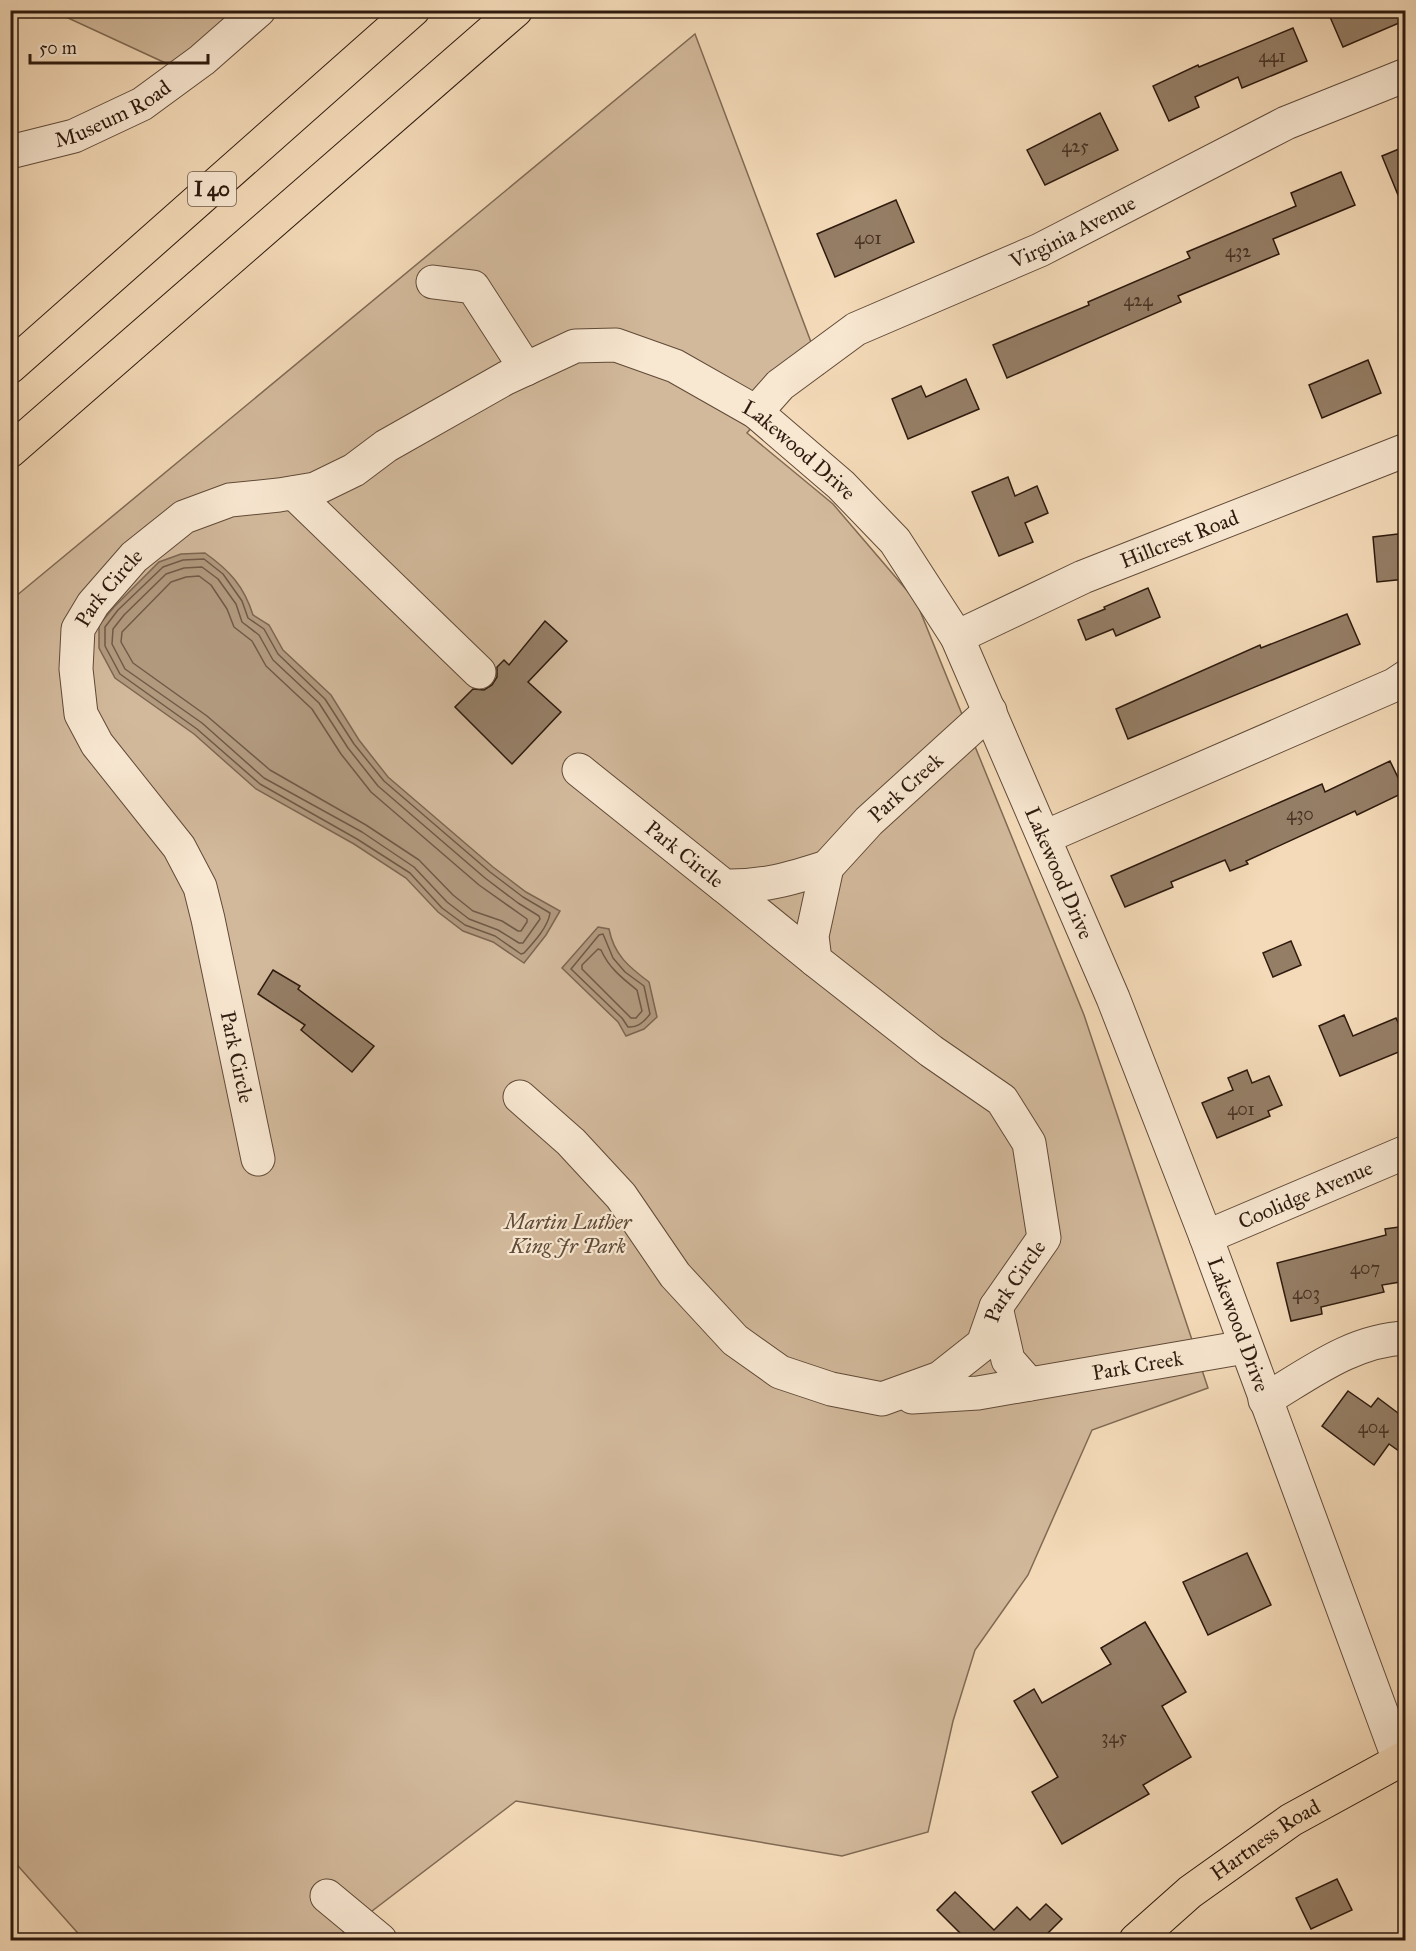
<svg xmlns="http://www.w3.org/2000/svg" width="1416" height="1951" font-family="'IM FELL Great Primer',serif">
	<rect width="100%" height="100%" fill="#f4dab8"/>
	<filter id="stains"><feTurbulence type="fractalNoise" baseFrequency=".00333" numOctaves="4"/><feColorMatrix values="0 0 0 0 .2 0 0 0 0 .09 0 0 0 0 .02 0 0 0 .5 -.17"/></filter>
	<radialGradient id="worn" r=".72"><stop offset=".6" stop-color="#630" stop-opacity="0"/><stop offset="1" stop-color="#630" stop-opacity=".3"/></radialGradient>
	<!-- green -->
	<g fill="#d2b99b" stroke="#806a54" stroke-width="1.5">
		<polygon points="53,11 254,11 185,72"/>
		<polygon points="695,34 823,374 776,399 747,433 833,504 916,601 1084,1015 1208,1388 1092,1430 1028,1575 975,1650 953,1721 928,1832 842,1856 516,1801 334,1940 84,1940 11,1858 10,601"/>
	</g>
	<!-- water -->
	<g fill="#b1997e" stroke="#7d6651" stroke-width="1.5">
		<path d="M205 553C229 570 244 586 253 615L269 625 283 650 331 695 359 740 388 777 493 867 526 892 560 911 546 935 524 963 493 942 463 931 438 912 406 878 354 844 256 789 194 734 115 678 99 648V625L114 607 159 562 181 554Z"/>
		<path d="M598 927 609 929C614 955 629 967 649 982L657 1017 644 1029 626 1036 618 1022 562 968Z"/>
	</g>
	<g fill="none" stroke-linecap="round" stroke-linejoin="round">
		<!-- shore -->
		<g stroke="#705a46" stroke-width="1.5">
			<path d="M204 559 223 574 242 601 248 618 264 629 278 654 325 699 354 744 384 781 490 872 523 897 550 913C548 927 534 942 524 953L521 954 495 936 465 925 442 908 410 873 357 839 260 784 197 729 120 674 105 646V627L118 610 163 567 183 560Z"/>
			<polygon points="202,567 218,579 236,604 242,622 259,635 273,660 319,703 348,748 378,786 485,878 518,903 539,916 540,919 523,943 519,943 498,930 469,919 447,902 414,867 362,832 264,778 202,723 125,669 112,644 113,629 124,615 166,574 184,568"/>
			<polygon points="199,576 211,585 227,609 234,627 252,641 266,666 312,709 341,754 371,792 479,885 527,919 527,922 521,931 518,931 502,921 473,911 453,895 419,860 366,825 270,770 207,716 133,663 121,642 122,632 171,582 186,577"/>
			<path d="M603 934 613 958 625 972 644 986 650 1014C645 1021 637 1028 628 1027L622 1018 571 969 599 935Z"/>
			<path d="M598 949 601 950C609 968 622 978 637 990L642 1011 636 1018H631L582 969V965Z"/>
		</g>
	</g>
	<!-- building -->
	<g fill="#957e66" stroke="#2e1a0e" stroke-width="1.5">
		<polygon points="1346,10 1406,10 1406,20 1343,47 1330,17"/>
		<polygon points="1293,28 1307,61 1242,88 1238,77 1195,97 1199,107 1169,121 1153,86 1198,65 1199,67"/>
		<polygon points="1100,113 1118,150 1045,185 1027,150"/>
		<polygon points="1406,146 1406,212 1405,212 1382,156"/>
		<polygon points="1341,172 1355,205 1273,239 1279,254 1178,296 1181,302 1007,378 993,345 1089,305 1088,302 1190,258 1187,252 1296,206 1291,193"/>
		<polygon points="896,200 914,242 835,277 817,234"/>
		<polygon points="1368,360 1381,393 1322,418 1309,385"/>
		<polygon points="966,379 979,409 908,439 892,399 921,386 926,397"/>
		<polygon points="1008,477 1015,496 1037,486 1048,513 1025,523 1033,542 999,556 972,492"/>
		<polygon points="1406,533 1406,579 1377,582 1373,537"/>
		<polygon points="1148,588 1160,617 1116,636 1113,629 1086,640 1078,620 1105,609 1104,607"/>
		<polygon points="1347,614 1360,644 1128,739 1116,709 1260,645 1261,648"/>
		<polygon points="545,621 567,641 528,682 561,712 512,764 455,707 473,689 484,690 492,685 497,677 497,667 504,660 509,665"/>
		<polygon points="1390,761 1405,792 1357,815 1355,811 1246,861 1248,864 1230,871 1225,860 1171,882 1173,887 1125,907 1111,876 1322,784 1325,792"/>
		<polygon points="1291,941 1301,965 1273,977 1263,953"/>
		<polygon points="273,970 300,986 298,989 374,1046 352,1072 301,1030 305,1025 258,994"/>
		<polygon points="1344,1015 1353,1036 1396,1018 1406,1040 1406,1049 1340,1076 1319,1026"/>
		<polygon points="1247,1070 1252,1083 1269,1076 1282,1105 1268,1111 1270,1116 1217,1138 1202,1103 1233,1090 1228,1078"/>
		<polygon points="1406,1226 1406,1281 1382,1285 1384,1292 1321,1307 1322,1314 1291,1321 1277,1263 1386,1235 1385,1229"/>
		<polygon points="1348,1391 1371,1407 1378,1398 1406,1419 1406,1456 1389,1444 1374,1465 1322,1426"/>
		<polygon points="1247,1553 1271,1605 1208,1635 1183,1582"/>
		<polygon points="1145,1622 1186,1692 1162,1706 1191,1757 1143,1785 1149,1794 1062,1844 1032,1792 1058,1777 1014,1701 1034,1689 1042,1703 1111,1664 1101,1648"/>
		<polygon points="1337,1879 1352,1910 1311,1929 1296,1898"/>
		<polygon points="955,1892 994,1930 1017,1907 1030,1920 1046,1904 1062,1919 1046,1935 1051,1941 968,1941 937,1910"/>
	</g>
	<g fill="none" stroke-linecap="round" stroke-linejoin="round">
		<!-- minor casing -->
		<g stroke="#604a38" stroke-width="35">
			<g id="minor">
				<path id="s1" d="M10 152 74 136 142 104 202 60 259 10"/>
				<polyline points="433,282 473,287 526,369"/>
				<path id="s2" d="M756 412 780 385 856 329 1040 250 1286 123 1406 75"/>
				<polyline points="294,493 479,672"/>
				<path id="s3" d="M957 637 1083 577 1406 450"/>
				<path id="s4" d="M579 770 724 886C763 887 790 879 827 867"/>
				<polyline points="1045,837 1394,685 1406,677"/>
				<polyline points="724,886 815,960"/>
				<path id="s5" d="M520 1097 571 1142 621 1196 675 1275 735 1340 780 1372 831 1389 882 1399 940 1378 983 1344 996 1307 1044 1238 1029 1143 1002 1100 931 1051 815 960 812 936 827 867 869 821 990 711"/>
				<path id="s6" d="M258 1159 208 919 200 887 179 847 97 744 81 714 76 669 78 629 93 604 134 557 184 517 230 500 279 495 315 489 354 470 386 446 506 378 575 346 616 345 675 366 756 412 841 485 895 541 957 637 1113 998 1206 1237 1399 1760"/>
				<path id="s7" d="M1206 1237 1406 1152"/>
				<polyline points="996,1307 1008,1360 1029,1384"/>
				<path id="s8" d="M912 1397 978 1393 1245 1347"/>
				<path d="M1265 1400C1309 1374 1352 1340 1406 1338"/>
				<polyline points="327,1896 380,1940"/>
			</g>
		</g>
		<!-- major casing -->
		<g stroke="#2e1a0e" stroke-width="35">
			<g id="major">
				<path id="s9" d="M1136 1940 1190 1892 1291 1820 1406 1757"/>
			</g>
		</g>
		<!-- highway casing -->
		<g stroke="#2e1a0e" stroke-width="35">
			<g id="highway">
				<polyline points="10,367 413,10"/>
				<polyline points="10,451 516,10"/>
			</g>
		</g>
		<!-- minor -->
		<use href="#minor" stroke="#f8e7d1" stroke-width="33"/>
		<!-- major -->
		<use href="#major" stroke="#f4dab8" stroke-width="33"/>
		<!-- highway -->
		<use href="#highway" stroke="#f4dab8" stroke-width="33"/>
	</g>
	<g text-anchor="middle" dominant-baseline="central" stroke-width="4.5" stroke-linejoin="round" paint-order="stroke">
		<!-- number labels -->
		<g font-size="18" fill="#483324">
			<text x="1272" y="56">441</text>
			<text x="1075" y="146">425</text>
			<text x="868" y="238">401</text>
			<text x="1238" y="251">432</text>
			<text x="1138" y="300">424</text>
			<text x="1300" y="814">430</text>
			<text x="1241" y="1109">401</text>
			<text x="1365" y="1268">407</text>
			<text x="1306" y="1293">403</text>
			<text x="1373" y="1427">404</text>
			<text x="1114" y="1737">345</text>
		</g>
		<!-- shield labels -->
		<rect fill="#f8e7d1" stroke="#6b5848" stroke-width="1.5" x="188" y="172" width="48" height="34" rx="4.5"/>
		<g font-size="20" font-weight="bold" fill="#2e1a0e">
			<text x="212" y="189">I 40</text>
		</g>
		<!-- street labels -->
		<g font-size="21" fill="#2e1a0e" stroke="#f8e7d1">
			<text stroke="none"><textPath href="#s1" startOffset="110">Museum Road</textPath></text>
			<text stroke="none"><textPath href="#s2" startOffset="368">Virginia Avenue</textPath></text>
			<text stroke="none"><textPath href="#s6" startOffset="1416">Lakewood Drive</textPath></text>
			<text stroke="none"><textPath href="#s3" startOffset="243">Hillcrest Road</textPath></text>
			<text stroke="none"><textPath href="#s6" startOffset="626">Park Circle</textPath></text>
			<text stroke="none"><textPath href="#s5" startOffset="1314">Park Creek</textPath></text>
			<text stroke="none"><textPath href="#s4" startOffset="135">Park Circle</textPath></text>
			<text stroke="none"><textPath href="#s6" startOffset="1920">Lakewood Drive</textPath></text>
			<text transform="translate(237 1057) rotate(78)">Park Circle</text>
			<text stroke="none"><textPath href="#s7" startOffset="108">Coolidge Avenue</textPath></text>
			<text stroke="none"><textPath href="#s5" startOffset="674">Park Circle</textPath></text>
			<text stroke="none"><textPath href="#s6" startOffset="2406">Lakewood Drive</textPath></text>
			<text stroke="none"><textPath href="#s8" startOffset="228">Park Creek</textPath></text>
			<text stroke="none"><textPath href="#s9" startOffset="164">Hartness Road</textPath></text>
		</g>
		<!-- park labels -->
		<g font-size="21" font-style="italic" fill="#5f4a38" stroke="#f8e7d1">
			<text x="568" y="1222">Martin Luther<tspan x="568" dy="24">King Jr Park</tspan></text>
		</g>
	</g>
	<!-- margin -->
	<rect width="1416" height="1951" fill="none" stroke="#f4dab8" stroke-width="36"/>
	<rect x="12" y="12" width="1392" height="1927" fill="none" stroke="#2e1a0e" stroke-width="3"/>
	<rect x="18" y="18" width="1380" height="1915" fill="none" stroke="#2e1a0e" stroke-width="1.5"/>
	<!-- scale -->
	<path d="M30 54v9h178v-9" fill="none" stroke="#2e1a0e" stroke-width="3"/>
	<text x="39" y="54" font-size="18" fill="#2e1a0e" stroke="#f8e7d1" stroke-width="4.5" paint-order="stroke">50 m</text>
	<rect width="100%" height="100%" filter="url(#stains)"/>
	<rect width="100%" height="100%" fill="url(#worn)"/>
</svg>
